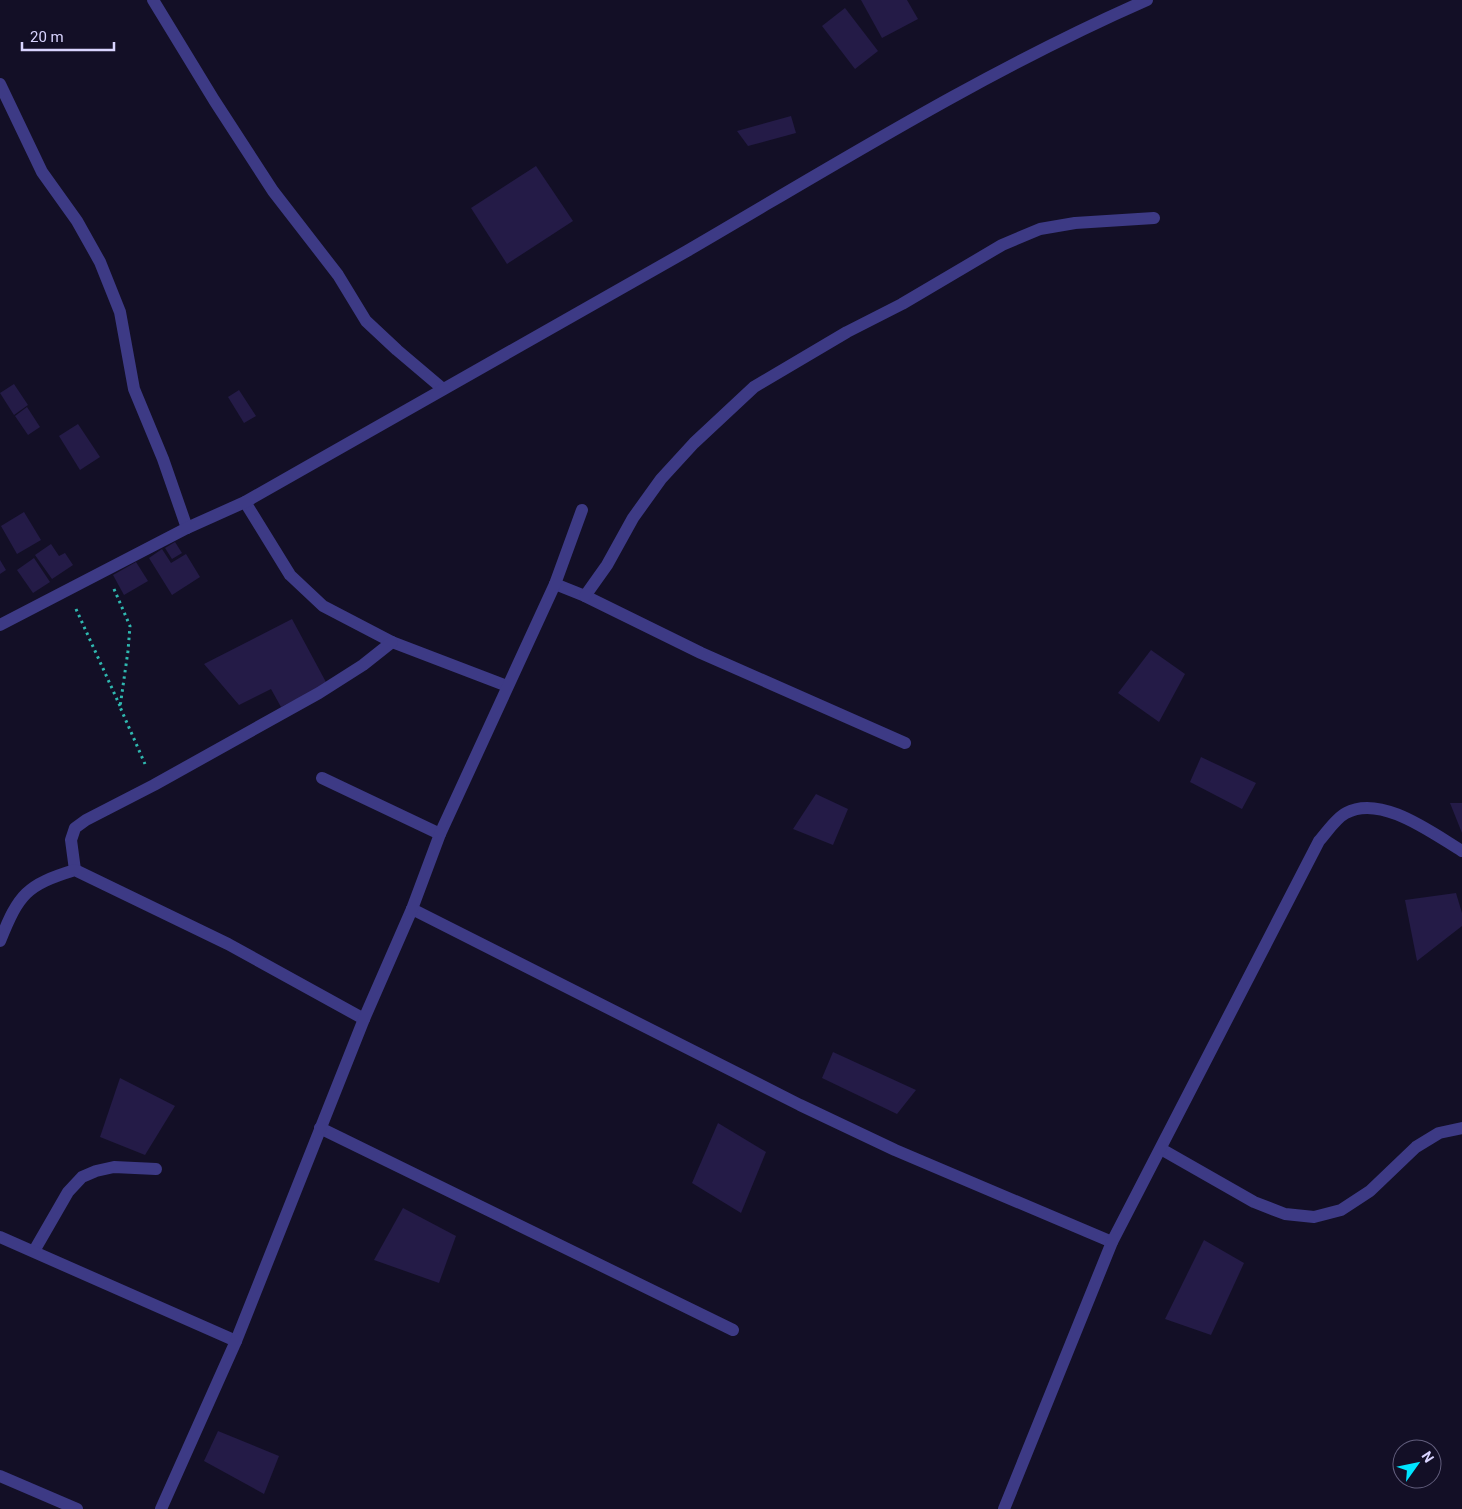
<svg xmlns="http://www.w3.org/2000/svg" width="1462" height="1509" font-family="Roboto,sans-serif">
	<rect width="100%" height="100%" fill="#130f26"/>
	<!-- building -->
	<g fill="#241b47">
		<polygon points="861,0 907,0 918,19 882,38"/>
		<polygon points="845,8 878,51 855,69 822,26"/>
		<polygon points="791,116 796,133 748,146 737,131"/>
		<polygon points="536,166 573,221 507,264 471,208"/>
		<polygon points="14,384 28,405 14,415 0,393"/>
		<polygon points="239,390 256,416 244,423 228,397"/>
		<polygon points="27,407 40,427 28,435 15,416"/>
		<polygon points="78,424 100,457 80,470 59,436"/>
		<polygon points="24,512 41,540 17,554 1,526"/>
		<polygon points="175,542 182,553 172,559 165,548"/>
		<polygon points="51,544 59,556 65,553 73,565 52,579 35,555"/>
		<polygon points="162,549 171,563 186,554 200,577 172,595 149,558"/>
		<polygon points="34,558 50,582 33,593 17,570"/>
		<polygon points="0,560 6,570 0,574"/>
		<polygon points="136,562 148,581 124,595 113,575"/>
		<polygon points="292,619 327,684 281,707 271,689 239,705 204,664"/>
		<polygon points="1151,650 1185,674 1159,722 1118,693"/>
		<polygon points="1201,757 1256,783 1242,809 1190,782"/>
		<polygon points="816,794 848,809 833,845 793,829"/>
		<polygon points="1450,803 1462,803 1462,833"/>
		<polygon points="1456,893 1462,913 1462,926 1417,961 1405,900"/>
		<polygon points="833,1052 916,1090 897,1114 822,1078"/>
		<polygon points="120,1078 175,1106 145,1155 100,1137"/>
		<polygon points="718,1123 766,1152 741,1213 692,1183"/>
		<polygon points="403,1208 456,1236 439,1283 374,1260"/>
		<polygon points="1204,1240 1244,1263 1211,1335 1165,1319"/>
		<polygon points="218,1431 279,1456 264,1494 204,1461"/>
	</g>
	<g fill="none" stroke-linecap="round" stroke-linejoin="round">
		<!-- path -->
		<g stroke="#2fb8b0" stroke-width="3" stroke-dasharray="2.5 4" stroke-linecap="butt">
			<polyline points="114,589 130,626 128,651 120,707 145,764"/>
			<polyline points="76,609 120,706"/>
		</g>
		<!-- lane -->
		<polyline stroke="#3d3a85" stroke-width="12" points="34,1251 68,1192 82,1177 96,1171 114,1167 156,1169"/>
		<!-- street -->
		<g stroke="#3d3a85" stroke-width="12">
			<polyline points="153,0 214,100 273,191 338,275 366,321 397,350 443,389"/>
			<polyline points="0,84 42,172 77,221 100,262 120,312 134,389 163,459 187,528"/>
			<polyline points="245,502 290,575 323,606 392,642 507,686"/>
			<polyline points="555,584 585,596 701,653 905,743"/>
			<polyline points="585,596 607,565 633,518 661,479 694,443 754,387 847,332 902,304 1002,245 1040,229 1075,223 1154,218"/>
			<path d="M0 625 187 528 245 502C392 418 540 336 687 251 838 163 987 70 1147 0"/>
			<polyline points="322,778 440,834"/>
			<polyline points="75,870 71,840 75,828 86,820 154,785 319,693 363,665 392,642"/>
			<polyline points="412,909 800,1105 895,1150 1112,1242"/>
			<path d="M0 941C19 894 26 885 75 870L228 944 364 1019"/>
			<polyline points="320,1128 733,1330"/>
			<polyline points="1161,1149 1254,1202 1285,1214 1314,1217 1341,1210 1370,1191 1416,1147 1439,1133 1462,1128"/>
			<polyline points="0,1237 236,1341"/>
			<polyline points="0,1476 77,1509"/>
			<polyline points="161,1509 236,1341 364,1019 412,909 440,834 555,584 582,510"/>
			<path d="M1004 1509 1112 1242 1319 841C1327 832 1336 818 1346 813 1381 794 1432 833 1462 851"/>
		</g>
	</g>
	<!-- north arrow -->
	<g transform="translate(1417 1464) rotate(57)"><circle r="24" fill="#130f26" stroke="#625e7d"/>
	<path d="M0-4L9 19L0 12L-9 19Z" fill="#00e5ff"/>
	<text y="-8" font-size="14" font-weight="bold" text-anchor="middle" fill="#d9d4ff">N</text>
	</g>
	<!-- scale -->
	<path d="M22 42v8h92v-8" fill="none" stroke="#d9d4ff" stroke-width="2.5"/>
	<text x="30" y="42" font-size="15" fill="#d9d4ff" stroke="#130f26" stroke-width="4" paint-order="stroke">20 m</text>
</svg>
